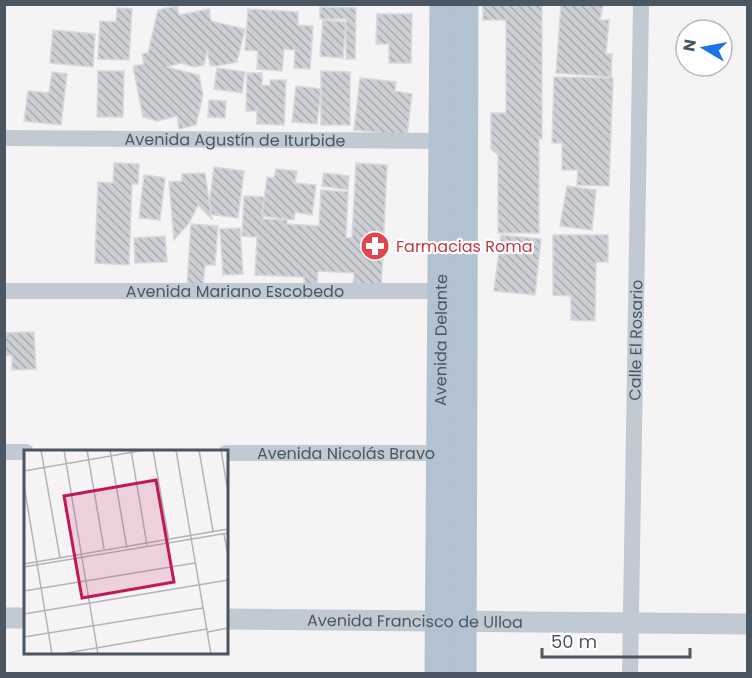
<svg xmlns="http://www.w3.org/2000/svg" width="752" height="678" font-family="Poppins,sans-serif">
	<defs>
		<pattern id="building-back-hatch" width="6" height="6" patternUnits="userSpaceOnUse" patternTransform="scale(1.5)"><rect width="6" height="6" fill="#cdcfd5"/><path d="M-1 5l2 2M0 0l6 6M5-1l2 2" fill="none" stroke="#a8abb0"/></pattern>
	</defs>
	<rect width="100%" height="100%" fill="#f5f3f3"/>
	<!-- building -->
	<g fill="url(#building-back-hatch)" stroke="#d7d9de" stroke-width="1.5">
		<polygon points="483,4 542,4 542,139 539,139 539,233 498,233 498,155 491,149 491,113 506,113 506,20 483,20"/>
		<polygon points="561,4 603,4 600,20 609,20 606,54 612,54 611,77 556,73"/>
		<polygon points="177,6 179,15 209,9 211,21 245,29 237,62 216,66 210,65 207,50 204,65 194,67 181,63 166,67 199,75 203,95 196,125 179,129 177,116 157,121 143,117 133,66 144,64 142,54 148,53 158,10"/>
		<polygon points="320,7 356,8 355,59 346,59 346,19 320,19"/>
		<polygon points="117,8 132,9 129,60 98,59 100,21 116,22"/>
		<polygon points="248,9 298,12 298,25 313,26 310,69 294,68 295,50 284,49 282,71 257,69 258,51 245,50"/>
		<polygon points="377,14 412,14 411,63 389,63 389,44 376,44"/>
		<polygon points="323,20 346,22 343,58 320,56"/>
		<polygon points="53,30 95,34 93,67 50,63"/>
		<polygon points="217,68 245,72 242,93 214,89"/>
		<polygon points="98,71 124,71 123,117 97,117"/>
		<polygon points="321,71 350,72 350,125 321,125"/>
		<polygon points="52,72 67,74 61,125 24,121 28,91 49,93"/>
		<polygon points="247,73 262,73 262,85 270,86 270,80 286,80 284,125 257,124 257,111 246,111"/>
		<polygon points="554,77 613,78 609,186 577,185 578,170 562,170 562,143 552,143"/>
		<polygon points="360,78 396,82 395,91 412,94 407,135 354,130"/>
		<polygon points="296,86 321,89 317,124 292,122"/>
		<polygon points="209,100 226,101 225,118 208,117"/>
		<polygon points="114,163 139,164 138,184 132,184 129,265 95,263 98,182 113,183"/>
		<polygon points="356,163 387,165 381,291 353,289 354,273 318,271 317,286 304,285 304,277 255,275 257,237 242,236 244,196 265,197 263,219 287,220 287,224 319,226 321,190 348,192 346,238 352,238"/>
		<polygon points="214,167 244,171 238,218 208,214"/>
		<polygon points="276,169 297,171 295,183 316,185 312,215 295,212 294,220 262,216 267,177 274,178"/>
		<polygon points="205,173 212,219 198,205 189,223 174,240 169,182 182,181 182,174"/>
		<polygon points="324,173 349,176 348,190 322,186"/>
		<polygon points="144,175 165,178 160,220 139,218"/>
		<polygon points="567,186 596,190 592,230 560,226"/>
		<polygon points="191,224 218,226 215,265 205,265 203,285 187,284"/>
		<polygon points="240,228 243,274 223,275 220,229"/>
		<polygon points="501,235 541,239 535,295 494,291"/>
		<polygon points="553,235 608,235 608,262 596,262 595,321 571,320 571,296 553,295"/>
		<polygon points="165,236 167,262 135,263 134,238"/>
		<polygon points="34,332 36,369 12,370 12,355 4,356 4,333"/>
	</g>
	<g fill="none" stroke-linecap="round" stroke-linejoin="round">
		<!-- minor -->
		<g stroke="#c1cad2" stroke-width="16">
			<path id="s1" d="M4 138 451 141"/>
			<path id="s2" d="M4 291H448"/>
			<polyline points="4,452 26,452"/>
			<path id="s3" d="M226 453H449"/>
			<path id="s4" d="M630 674 641 4"/>
		</g>
		<!-- tertiary -->
		<g stroke="#c1cad2" stroke-width="21">
			<polyline points="4,618 26,618"/>
			<path id="s5" d="M226 619 748 624"/>
		</g>
		<!-- primary -->
		<g stroke="#b3c2d1" stroke-width="27">
			<path id="s6" d="M438 674 443 4"/>
			<polyline points="463,674 465,4"/>
		</g>
	</g>
	<!-- icons -->
	<defs>
		<g id="pharmacy-disc" transform="scale(1.5)"><circle r="9.5" fill="#e0444e" stroke="#fff"/><path d="M-2-6h4v4h4v4h-4v4h-4v-4h-4v-4h4Z" fill="#fff"/></g>
	</defs>
	<g fill-rule="evenodd">
		<use href="#pharmacy-disc" x="375" y="246"/>
	</g>
	<g text-anchor="middle" dominant-baseline="central" stroke-width="4.5" stroke-linejoin="round" paint-order="stroke">
		<!-- street labels -->
		<g font-size="16" fill="#4a5661" stroke="#fff">
			<text stroke="none"><textPath href="#s1" startOffset="231">Avenida Agustín de Iturbide</textPath></text>
			<text stroke="none"><textPath href="#s2" startOffset="231">Avenida Mariano Escobedo</textPath></text>
			<text stroke="none"><textPath href="#s6" startOffset="334">Avenida Delante</textPath></text>
			<text stroke="none"><textPath href="#s4" startOffset="334">Calle El Rosario</textPath></text>
			<text stroke="none"><textPath href="#s3" startOffset="120">Avenida Nicolás Bravo</textPath></text>
			<text stroke="none"><textPath href="#s5" startOffset="189">Avenida Francisco de Ulloa</textPath></text>
		</g>
		<!-- health labels -->
		<g font-size="16" fill="#be3a42" stroke="#fff" text-anchor="start">
			<text x="396" y="246">Farmacias Roma</text>
		</g>
	</g>
	<!-- overview -->
	<g transform="translate(24 450)">
		<rect width="204" height="204" fill="#f5f3f3"/>
		<path fill="none" stroke="#b1b4b9" stroke-width="1.5" d="M17 0 36 108M40 0 74 204M63 0 80 99M86 0 103 98M107 0 123 95M129 0 145 91M152 0 187 204M175 0 189 81M197 0 204 42M0 21 121 0M0 35 28 204M200 84 204 106M0 114 204 79M0 117 204 83M0 141 171 113M0 164 204 130M184 182 204 178M0 187 179 158M37 204 183 179"/>
		<path fill="#c2185b" fill-opacity="0.15" stroke="#c2185b" stroke-width="3" d="M132 30 150 132 58 148 40 46Z"/>
		<rect width="204" height="204" fill="none" stroke="#4a5661" stroke-width="3"/>
	</g>
	<!-- border -->
	<rect width="752" height="678" fill="none" stroke="#4a5661" stroke-width="12"/>
	<!-- north arrow -->
	<g transform="translate(704 48) rotate(280)"><circle r="28" fill="#ffffff" stroke="#b7bbc0" stroke-width="1.5"/>
	<path d="M0-4.5L10 22L0 15L-10 22Z" fill="#1a73e8"/>
	<text y="-9" font-size="16" font-weight="bold" text-anchor="middle" fill="#4a5661">N</text>
	</g>
	<!-- scale -->
	<path d="M542 648v9h148v-9" fill="none" stroke="#4a5661" stroke-width="3"/>
	<text x="551" y="648" font-size="18" fill="#4a5661" stroke="#ffffff" stroke-width="4.5" paint-order="stroke">50 m</text>
</svg>
